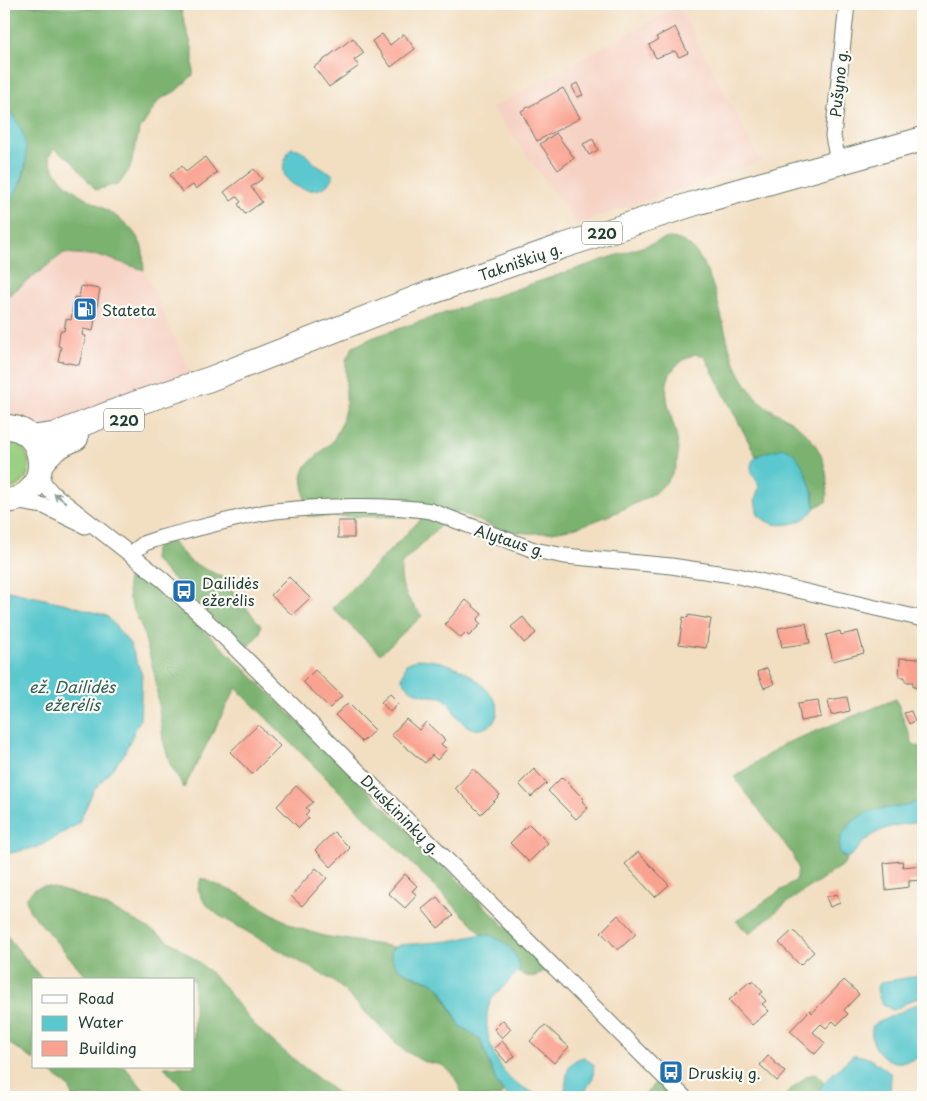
<svg xmlns="http://www.w3.org/2000/svg" width="927" height="1101" font-family="'Playpen Sans',sans-serif">
	<rect width="100%" height="100%" fill="#fdfcf7"/>
	<filter id="ink" filterUnits="userSpaceOnUse"><feTurbulence type="fractalNoise" baseFrequency=".02" numOctaves="2"/><feDisplacementMap in="SourceGraphic" scale="10" xChannelSelector="R" yChannelSelector="G"/><feConvolveMatrix kernelMatrix="1 2 1 2 8 2 1 2 1" color-interpolation-filters="sRGB"/></filter>
	<filter id="wash" filterUnits="userSpaceOnUse"><feTurbulence type="fractalNoise" baseFrequency=".0096" numOctaves="4" result="noise"/><feDisplacementMap in="SourceGraphic" scale="20" xChannelSelector="R" yChannelSelector="G"/><feGaussianBlur stdDeviation="1.12" result="paint"/><feColorMatrix in="noise" values="0 0 0 0 0 0 0 0 0 0 0 0 0 0 0 0 0 1.4 0 .05"/><feComposite in="paint" operator="in"/></filter>
	<g filter="url(#wash)">
		<rect width="100%" height="100%" fill="#f2dec1"/>
		<!-- built -->
		<g fill="#f6d2c4">
			<polygon points="678,6 761,161 577,224 492,108"/>
			<polygon points="64,253 101,256 144,270 193,378 56,431 4,420 4,299"/>
		</g>
		<!-- green -->
		<g fill="#9ad081" stroke="#5c865a">
			<polygon points="28,4 95,4 92,8 71,11"/>
			<path d="M4 439C25 442 38 465 22 483 18 487 9 489 4 491Z"/>
		</g>
		<!-- forest -->
		<g fill="#7bb26f" stroke="#4d7852">
			<path d="M4 4C34 4 62 12 92 8L95 4H182L181 10 193 51V75L176 91 159 100 139 131 130 168 120 183 96 190 69 158 54 149 49 156C59 202 126 203 142 247 144 253 143 263 144 270L101 256 64 253 4 299V210L21 183 26 167 21 130 4 102Z"/>
			<path d="M668 238C717 238 720 336 737 368 742 378 749 390 756 397 767 410 783 415 796 425 821 443 831 471 826 502L815 507 813 492 784 448 756 456 705 357 695 354C635 380 691 428 675 468 671 478 662 488 653 494 639 503 596 522 580 526 560 532 536 535 516 532 495 530 474 518 455 511L401 565C400 591 407 597 422 616L380 654 332 608 423 517 307 516 302 476 306 466 333 441 341 425 346 405V360L353 347 374 337Z"/>
			<path d="M170 540 191 562 222 577 261 626 260 633 245 650 153 559C154 546 159 544 170 540Z"/>
			<path d="M136 570 142 571 251 675 547 968C537 977 532 979 518 973L520 969 491 935 482 934 236 688 184 788 170 764 163 740 155 676 142 628 129 599 127 583 129 576Z"/>
			<polygon points="896,699 913,744 923,748 923,797 912,805 882,809 843,857 847,858 844,864 785,904 749,934 736,921 796,880 798,868 793,855 734,777 784,744"/>
			<path d="M201 878 239 894 295 927 324 936 394 947 391 950C397 976 414 976 437 984L460 1026 480 1039 496 1081 503 1092 500 1097H464L453 1074 442 1065 422 1061 402 1049 335 982 218 915 204 902 198 889Z"/>
			<path d="M44 886C98 896 168 935 209 971 229 989 242 1014 262 1032 287 1055 315 1076 342 1097H192L164 1067H194V980H89L29 910 26 898 34 889Z"/>
			<polygon points="4,932 43,980 34,980 34,1060 4,1040"/>
			<polygon points="44,1067 125,1067 150,1097 72,1097 70,1088"/>
			<polygon points="813,1074 818,1075 824,1082 815,1097 783,1097 807,1076"/>
			<polygon points="658,1080 675,1097 641,1097"/>
		</g>
		<!-- water -->
		<g fill="#5ac8ce" stroke="#3c8281">
			<path d="M4 102C9 111 17 120 21 129 34 158 21 188 4 210Z"/>
			<path d="M292 148C305 148 309 162 321 168 326 171 331 171 333 176 324 201 287 188 284 173 282 165 286 157 289 150Z"/>
			<path d="M784 448C803 452 813 491 815 507 808 522 783 529 768 522 764 520 761 517 758 515L755 500 759 487C758 481 754 478 752 473 746 453 770 452 784 448Z"/>
			<polygon points="4,590 67,604 107,616 130,644 142,675 140,719 123,756 94,790 78,824 38,847 6,854 4,857"/>
			<path d="M418 659C445 660 468 669 486 689 490 694 495 699 497 705 501 721 485 733 471 728 457 723 453 705 442 697 425 696 410 694 402 679L406 664Z"/>
			<path d="M923 797V822C901 824 881 826 864 842 858 848 854 854 847 858L840 854C834 836 855 816 872 811 889 805 908 811 923 797Z"/>
			<path d="M482 934C500 936 518 951 520 969L491 1000C480 1024 492 1061 511 1079 520 1087 533 1093 545 1097H510L503 1092 496 1081 480 1039 460 1026 441 989C426 973 391 979 391 950L399 945 451 941Z"/>
			<path d="M923 975V997C912 997 904 1006 893 1010 881 1005 878 999 877 986L882 982Z"/>
			<path d="M923 1001V1056C915 1059 905 1064 896 1062 879 1059 868 1041 873 1025Z"/>
			<path d="M853 1055C869 1055 878 1064 891 1074L890 1093 879 1097H815L824 1082Z"/>
			<path d="M584 1057 594 1065 593 1078 582 1097H559L565 1090C568 1074 564 1062 584 1057Z"/>
		</g>
		<g id="blocks">
			<!-- building -->
			<g fill="#faa290">
				<polygon points="675,27 688,53 679,57 675,51 656,58 649,45 658,40 656,37"/>
				<polygon points="382,34 390,45 404,34 415,49 391,67 372,41"/>
				<polygon points="353,38 364,53 354,60 359,66 329,87 314,67"/>
				<polygon points="577,83 583,95 577,97 572,86"/>
				<polygon points="563,88 580,118 537,141 521,111"/>
				<polygon points="556,133 574,158 558,170 540,144"/>
				<polygon points="593,139 598,150 589,155 583,144"/>
				<polygon points="205,157 217,173 196,189 193,185 182,192 170,175 182,166 186,172"/>
				<polygon points="254,169 262,179 251,187 262,202 245,214 238,204 241,202 237,197 231,201 224,192"/>
				<polygon points="81,286 100,289 93,331 83,329 82,335 86,336 79,365 58,361 61,347 58,346 60,331 64,331 66,319 71,320 74,297 79,298"/>
				<rect x="338" y="521" width="16" height="17"/>
				<polygon points="289,577 310,598 292,615 271,595"/>
				<polygon points="466,600 482,614 477,620 481,624 469,636 466,633 461,638 445,624"/>
				<polygon points="688,615 711,619 706,648 679,644 683,617 688,618"/>
				<polygon points="523,617 536,633 524,643 511,627"/>
				<polygon points="806,623 810,643 782,647 778,628"/>
				<polygon points="840,631 841,635 858,631 864,653 833,661 826,635"/>
				<polygon points="900,658 923,659 923,688 913,687 913,682 905,682 905,677 899,677"/>
				<polygon points="767,668 774,684 764,688 757,672"/>
				<polygon points="315,670 342,696 330,708 303,682"/>
				<polygon points="390,694 399,703 390,712 381,702"/>
				<polygon points="847,697 850,711 831,715 828,700"/>
				<polygon points="818,700 821,717 801,721 798,703"/>
				<polygon points="348,703 375,730 362,742 335,715"/>
				<polygon points="911,711 915,721 909,724 904,713"/>
				<polygon points="406,719 419,730 426,722 445,740 441,744 447,749 437,760 432,755 425,763 391,735"/>
				<polygon points="258,725 280,746 252,774 230,752"/>
				<polygon points="473,769 500,795 481,814 455,788"/>
				<polygon points="534,769 547,783 531,797 519,784"/>
				<polygon points="562,777 584,799 582,801 588,808 576,819 548,791"/>
				<polygon points="296,786 313,802 306,808 309,811 305,815 309,818 299,828 277,806"/>
				<polygon points="529,824 548,843 529,862 510,843"/>
				<polygon points="334,832 350,848 331,867 315,850"/>
				<polygon points="638,852 669,885 655,897 625,864"/>
				<polygon points="902,861 903,867 923,865 923,880 909,881 909,887 886,890 884,863"/>
				<polygon points="316,868 327,878 302,906 291,896"/>
				<polygon points="405,874 417,886 412,891 417,895 405,908 388,893"/>
				<polygon points="837,894 840,903 830,907 826,897"/>
				<polygon points="437,897 453,916 438,928 422,909"/>
				<polygon points="618,915 636,934 618,950 601,932"/>
				<polygon points="793,930 814,952 800,965 779,943"/>
				<polygon points="844,980 859,994 844,1010 848,1014 837,1025 833,1021 826,1028 821,1024 813,1032 825,1043 815,1054 790,1031 810,1010 812,1013"/>
				<polygon points="753,981 763,992 760,994 766,1001 762,1004 769,1011 752,1025 729,1000 749,982 751,983"/>
				<polygon points="503,1020 511,1029 502,1038 494,1029"/>
				<polygon points="545,1025 569,1047 554,1063 530,1041"/>
				<polygon points="502,1041 515,1056 507,1063 494,1048"/>
				<polygon points="768,1056 785,1072 777,1081 760,1065"/>
			</g>
		</g>
	</g>
	<g filter="url(#ink)">
		<use href="#blocks" fill-opacity="0" stroke="#697565" stroke-width="1"/>
		<g fill="none" stroke-linecap="round" stroke-linejoin="round">
			<!-- minor casing -->
			<g stroke="#697565" stroke-width="17">
				<g id="minor">
					<polyline points="838,162 833,136 847,4"/>
					<polyline points="39,477 51,492 163,580 224,637 684,1097"/>
					<polyline points="14,501 44,506 85,526"/>
					<path d="M132 553 145 543 160 538C198 529 237 516 275 511 320 506 386 504 431 511L534 550 565 556 671 566 738 576 923 619"/>
				</g>
			</g>
			<!-- primary casing -->
			<g stroke="#697565" stroke-width="26">
				<g id="primary">
					<path d="M4 427C50 425 54 500 4 501"/>
					<polyline points="31,438 54,435 134,404 210,379 432,292 563,246 699,202 923,139"/>
					<path d="M41 464C51 449 61 445 76 438"/>
				</g>
			</g>
			<!-- minor -->
			<use href="#minor" stroke="#fff" stroke-width="15"/>
			<!-- primary -->
			<use href="#primary" stroke="#fff" stroke-width="24"/>
		</g>
		<!-- one-way arrows -->
		<defs><path id="oneway-shaft" d="M-6 0H5M1.5-3L5.5 0L1.5 3" fill="none" stroke-width="1.6" stroke-linecap="round" stroke-linejoin="round" transform="scale(1.25)"/></defs>
		<use stroke="#8f9e9a" href="#oneway-shaft" transform="translate(60 498) rotate(-142)"/>
	</g>
	<!-- icons -->
	<defs>
		<g id="fuel-square" transform="scale(1.25)"><rect x="-9" y="-9" width="18" height="18" rx="4" fill="#1f6fb2" stroke="#fdfcf7"/><path d="M-5.5-6h7V0h2V4h1.3V-2.5L3-4.5l.8-.8L6-3V5H2.5V1h-1V6h-7ZM-4.2-4.7v3.2H.2V-4.7Z" fill="#fff"/></g>
		<g id="bus-square" transform="scale(1.25)"><rect x="-9" y="-9" width="18" height="18" rx="4" fill="#1f6fb2" stroke="#fdfcf7"/><path d="M-5-6H5V4H4V6H2V4H-2V6H-4V4H-5ZM-3.5-4V0h7V-4ZM-3.5 1.2v1.5H-2V1.2ZM2 1.2v1.5H3.5V1.2Z" fill="#fff"/></g>
	</defs>
	<g fill-rule="evenodd">
		<use href="#fuel-square" x="85" y="309"/>
		<use href="#bus-square" x="184" y="591"/>
		<use href="#bus-square" x="671" y="1072"/>
	</g>
	<g text-anchor="middle" dominant-baseline="central" stroke-width="4.5" stroke-linejoin="round" paint-order="stroke">
		<!-- shield labels -->
		<g fill="#fdfcf7" stroke="#62766e" stroke-width="1">
			<rect x="582" y="221.5" width="40" height="23" rx="4"/>
			<rect x="104" y="408.5" width="40" height="23" rx="4"/>
		</g>
		<g font-size="14" font-weight="bold" fill="#1f3d34">
			<text x="602" y="233">220</text>
			<text x="124" y="420">220</text>
		</g>
		<!-- street labels -->
		<g font-size="15" fill="#1f3d34" stroke="#fdfcf7">
			<text transform="translate(838 83) rotate(-84)">Pušyno g.</text>
			<text transform="translate(520 261) rotate(-19)">Takniškių g.</text>
			<text transform="translate(510 540) rotate(18)">Alytaus g.</text>
			<text transform="translate(401 814) rotate(45)">Druskininkų g.</text>
		</g>
		<!-- poi labels -->
		<g font-size="15" fill="#1f3d34" stroke="#fdfcf7" text-anchor="start">
			<text x="102" y="309">Stateta</text>
			<text x="202" y="582">Dailidės<tspan x="202" dy="17">ežerėlis</tspan></text>
			<text x="688" y="1072">Druskių g.</text>
		</g>
		<!-- water labels -->
		<g font-size="16" font-style="italic" fill="#2e605a" stroke="#fdfcf7">
			<text x="72" y="686">ež. Dailidės<tspan x="72" dy="18">ežerėlis</tspan></text>
		</g>
	</g>
	<!-- margin -->
	<rect width="927" height="1101" fill="none" stroke="#fdfcf7" stroke-width="20"/>
	<!-- legend -->
	<rect x="32" y="978" width="162" height="90" fill="#fdfcf7" stroke="#a4b0a9"/>
	<rect x="42" y="995" width="25" height="8" fill="#ffffff" stroke="#a4b0a9"/>
	<text x="78" y="1004" font-size="15" fill="#1f3d34">Road</text>
	<rect x="42" y="1016" width="25" height="15" fill="#5ac8ce" stroke="#a4b0a9"/>
	<text x="78" y="1028" font-size="15" fill="#1f3d34">Water</text>
	<rect x="42" y="1041" width="25" height="15" fill="#faa290" stroke="#a4b0a9"/>
	<text x="78" y="1054" font-size="15" fill="#1f3d34">Building</text>
</svg>
